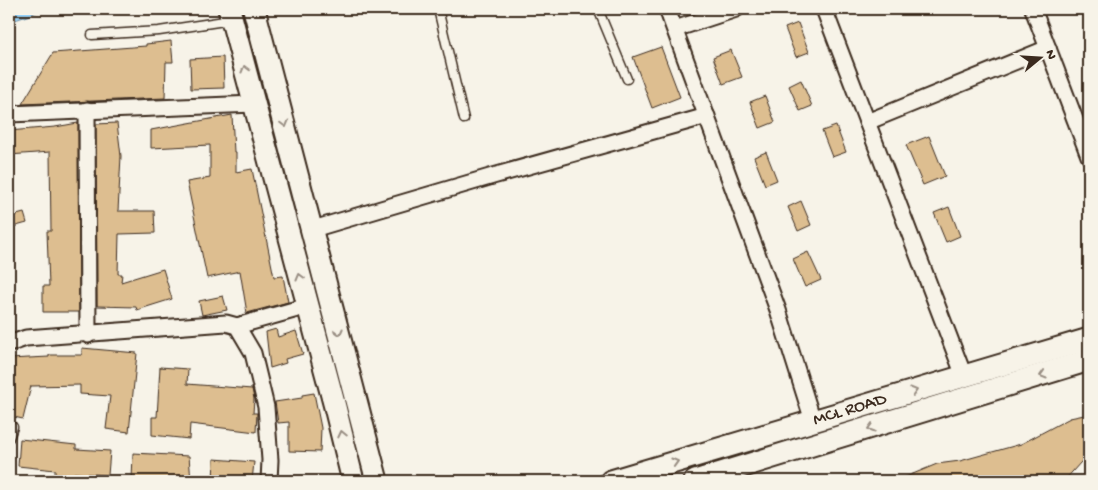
<svg xmlns="http://www.w3.org/2000/svg" width="1098" height="490" font-family="'Gochi Hand',sans-serif">
	<defs>
		<pattern id="water-rules" width="6" height="5" patternUnits="userSpaceOnUse" patternTransform="scale(1.25)"><rect width="6" height="5" fill="#98d2f8"/><path d="M0 2.5h6" fill="none" stroke="#84b4d4"/></pattern>
	</defs>
	<rect width="100%" height="100%" fill="#f7f3e8"/>
	<filter id="ink" filterUnits="userSpaceOnUse"><feTurbulence type="fractalNoise" baseFrequency=".02" numOctaves="2"/><feDisplacementMap in="SourceGraphic" scale="10" xChannelSelector="R" yChannelSelector="G"/><feConvolveMatrix kernelMatrix="1 2 1 2 8 2 1 2 1" color-interpolation-filters="sRGB"/></filter>
	<g filter="url(#ink)">
		<!-- water -->
		<polygon fill="url(#water-rules)" stroke="#738fa1" points="9,9 42,9 30,15 9,22"/>
		<!-- building -->
		<g fill="#ddbe90" stroke="#3b2a1e">
			<polygon points="798,23 809,52 796,57 785,28"/>
			<polygon points="171,41 173,62 166,62 165,98 22,104 53,53 146,46 146,44"/>
			<polygon points="661,47 680,97 652,108 633,57"/>
			<polygon points="731,50 742,77 723,84 713,57"/>
			<polygon points="223,57 224,88 191,89 190,59"/>
			<polygon points="801,80 812,106 800,111 789,86"/>
			<polygon points="765,96 775,122 760,128 750,102"/>
			<polygon points="232,115 234,152 236,152 236,172 252,169 274,277 283,276 288,302 247,313 240,271 207,278 187,182 210,178 210,145 151,148 151,130"/>
			<polygon points="78,123 79,312 43,312 43,286 49,286 47,231 51,231 50,152 9,155 9,131 55,127"/>
			<polygon points="117,123 121,156 118,211 154,211 155,233 119,234 118,274 122,274 121,282 163,269 172,299 137,310 136,307 97,306 96,124"/>
			<polygon points="836,126 846,152 832,157 822,131"/>
			<polygon points="929,136 945,176 923,185 906,145"/>
			<polygon points="766,152 777,180 765,185 754,157"/>
			<polygon points="801,201 811,225 798,231 788,207"/>
			<polygon points="949,207 960,236 946,242 934,213"/>
			<polygon points="24,213 27,223 9,228 9,217"/>
			<polygon points="808,252 821,280 805,287 793,259"/>
			<polygon points="223,296 227,310 202,315 199,301"/>
			<polygon points="276,329 278,337 296,331 303,354 285,359 286,363 270,368 266,332"/>
			<polygon points="82,348 137,353 129,432 106,429 110,396 80,394 80,385 31,386 23,419 9,416 9,359 49,357 49,355 82,355"/>
			<polygon points="160,367 188,369 187,384 252,389 254,399 253,413 257,413 256,432 190,424 189,439 152,435 152,417 157,417"/>
			<polygon points="314,393 321,428 320,452 289,451 289,422 278,423 275,402 302,398 302,395"/>
			<polygon points="1089,414 1089,453 1064,481 896,481 937,464 960,461 1021,444 1070,418"/>
			<polygon points="20,439 76,445 76,449 110,451 108,475 74,473 74,481 55,481 55,470 18,466"/>
			<polygon points="133,453 189,456 191,481 132,481"/>
			<polygon points="214,459 254,462 252,481 213,481"/>
		</g>
		<g fill="none" stroke-linecap="round" stroke-linejoin="round">
			<!-- lane casing -->
			<g stroke="#3b2a1e" stroke-width="11">
				<g id="lane">
					<polyline points="438,9 464,119"/>
					<polyline points="598,9 627,79"/>
					<polyline points="92,35 159,31 231,20"/>
					<polyline points="9,438 13,427"/>
				</g>
			</g>
			<!-- street casing -->
			<g stroke="#3b2a1e" stroke-width="19">
				<g id="street">
					<polyline points="667,9 778,310 813,421"/>
					<polyline points="824,9 964,376"/>
					<polyline points="1033,9 1089,156"/>
					<polyline points="675,29 736,9"/>
					<polyline points="87,110 88,335"/>
					<polyline points="9,114 254,104"/>
					<polyline points="867,122 1048,48"/>
					<polyline points="313,229 493,176 707,116"/>
					<polyline points="237,326 308,306"/>
					<polyline points="9,344 26,338 226,323 237,326 253,353 266,407 270,460 269,481"/>
				</g>
			</g>
			<!-- secondary casing -->
			<g stroke="#3b2a1e" stroke-width="25">
				<g id="secondary">
					<polyline points="229,9 335,407 353,481"/>
					<polyline points="254,9 377,481"/>
					<polyline points="611,481 1089,339"/>
					<polyline points="695,481 1089,360"/>
				</g>
			</g>
			<!-- lane -->
			<use href="#lane" stroke="#f7f3e8" stroke-width="8"/>
			<!-- street -->
			<use href="#street" stroke="#f7f3e8" stroke-width="15"/>
			<!-- secondary -->
			<use href="#secondary" stroke="#f7f3e8" stroke-width="21"/>
		</g>
		<!-- one-way arrows -->
		<defs><path id="oneway-chevron" d="M-2-3.5L2.5 0L-2 3.5" fill="none" stroke-width="1.6" stroke-linecap="round" stroke-linejoin="round" transform="scale(1.25)"/></defs>
		<g stroke="#998e83">
			<use href="#oneway-chevron" transform="translate(245 69) rotate(-105)"/>
			<use href="#oneway-chevron" transform="translate(285 124) rotate(75)"/>
			<use href="#oneway-chevron" transform="translate(300 277) rotate(-105)"/>
			<use href="#oneway-chevron" transform="translate(339 332) rotate(76)"/>
			<use href="#oneway-chevron" transform="translate(1043 375) rotate(163)"/>
			<use href="#oneway-chevron" transform="translate(914 391) rotate(-17)"/>
			<use href="#oneway-chevron" transform="translate(871 428) rotate(163)"/>
			<use href="#oneway-chevron" transform="translate(342 434) rotate(-103)"/>
			<use href="#oneway-chevron" transform="translate(675 462) rotate(-17)"/>
		</g>
	</g>
	<g text-anchor="middle" dominant-baseline="central" stroke-width="4" stroke-linejoin="round" paint-order="stroke">
		<!-- street labels -->
		<g font-size="18" fill="#3b2a1e" stroke="#f7f3e8">
			<text transform="translate(850 410) rotate(-17)">MCL ROAD</text>
		</g>
	</g>
	<!-- margin -->
	<rect width="1098" height="490" fill="none" stroke="#f7f3e8" stroke-width="30"/>
	<rect x="15" y="15" width="1068" height="460" fill="none" stroke="#3b2a1e" stroke-width="2" filter="url(#ink)"/>
	<!-- north arrow -->
	<g transform="translate(1040 58) rotate(72)" stroke="#f7f3e8" stroke-width="4" paint-order="stroke">
	<path d="M0-4L9 19L0 12L-9 19Z" fill="#3b2a1e"/>
	<text y="-8" font-size="14" font-weight="bold" text-anchor="middle" fill="#3b2a1e">N</text>
	</g>
</svg>
